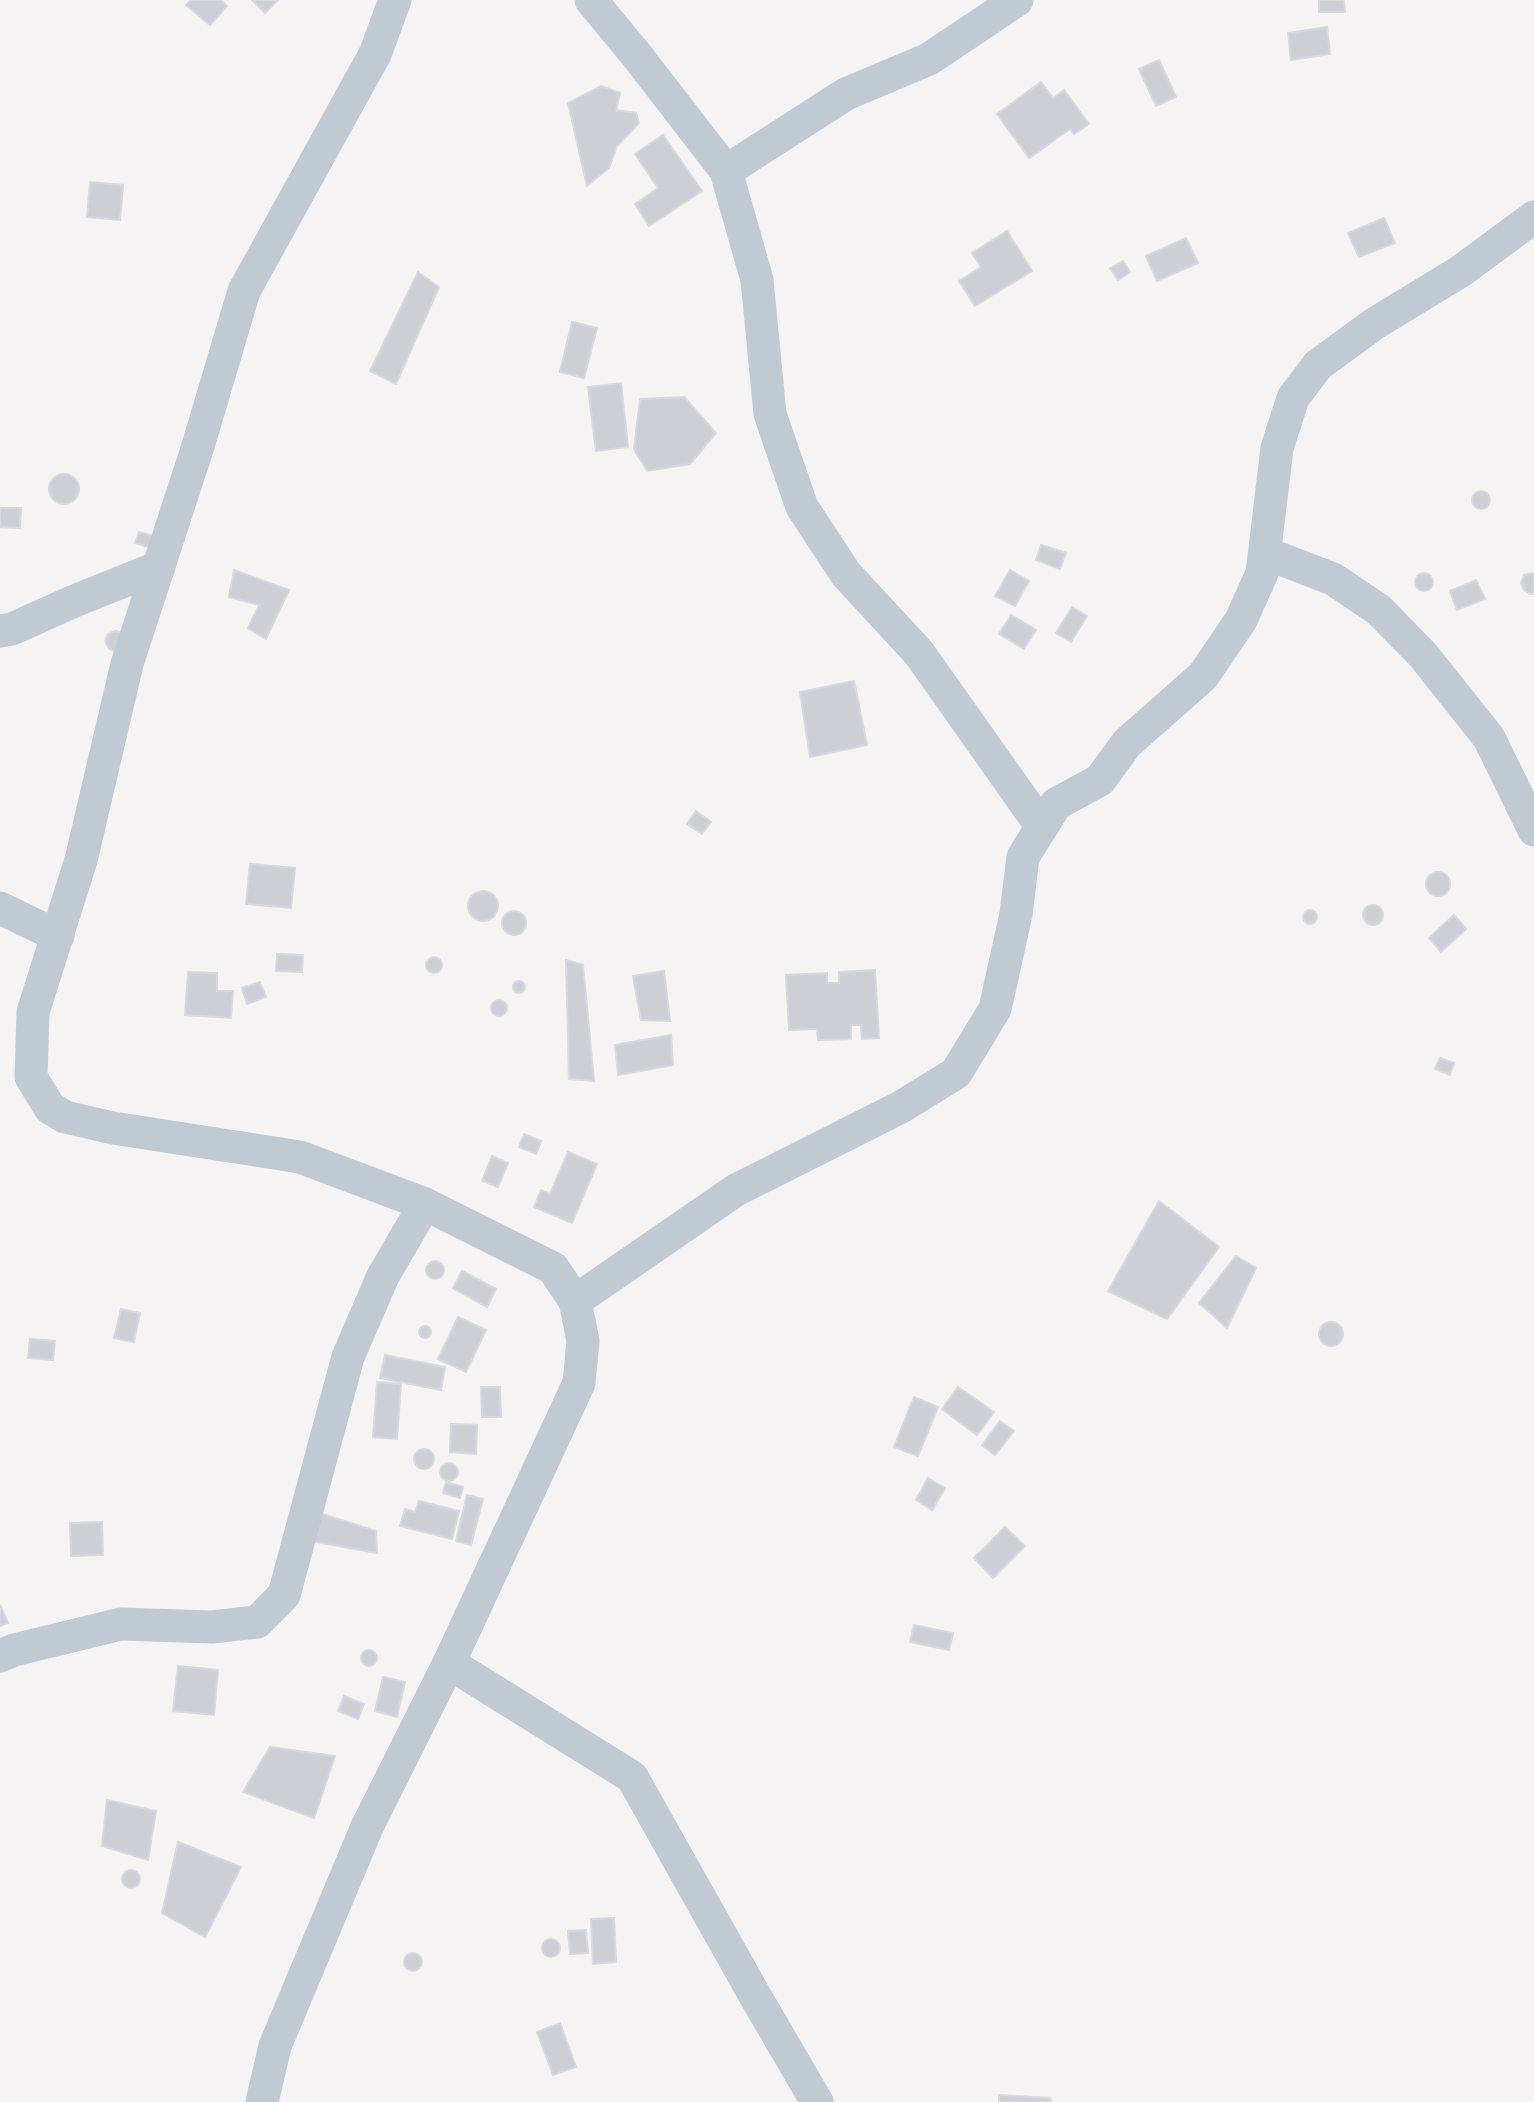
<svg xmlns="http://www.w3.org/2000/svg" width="1534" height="2102" font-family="'Varela Round',sans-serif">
	<rect width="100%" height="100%" fill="#f5f3f3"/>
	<!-- building -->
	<g fill="#cdcfd5" stroke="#d7d9de" stroke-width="2">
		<polygon points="191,0 221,0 227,6 210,25 186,5"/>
		<polygon points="252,0 278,0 265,13"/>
		<polygon points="1319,0 1344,0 1345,12 1319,12"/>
		<polygon points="1327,27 1330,54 1291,60 1288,33"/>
		<polygon points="1159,60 1176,97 1156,106 1139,69"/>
		<polygon points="1041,82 1053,98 1064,90 1089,124 1074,134 1070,129 1029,158 997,114"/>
		<polygon points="601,86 620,93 616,110 636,113 639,123 617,146 609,168 587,186 568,103"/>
		<polygon points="663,135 702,191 649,226 635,204 658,188 635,154"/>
		<polygon points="90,182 123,185 120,220 87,217"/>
		<polygon points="1384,218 1395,243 1359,257 1348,233"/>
		<polygon points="1007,231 1032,271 975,306 959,281 981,267 972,253"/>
		<polygon points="1186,238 1198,263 1157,281 1146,256"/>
		<polygon points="1123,261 1130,272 1118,280 1110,268"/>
		<polygon points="418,272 439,287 396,384 370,371"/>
		<polygon points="572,322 597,328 584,378 560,372"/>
		<polygon points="621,383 628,447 596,451 588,387"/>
		<polygon points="684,397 716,433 690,464 647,471 634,449 640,399"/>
		<circle cx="64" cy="489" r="15"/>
		<circle cx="1481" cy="500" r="9"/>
		<polygon points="0,508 21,508 20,528 0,527"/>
		<polygon points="139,532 159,538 156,549 135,543"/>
		<polygon points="1041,545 1066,553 1060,569 1036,560"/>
		<polygon points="234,570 289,590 266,639 248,628 259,605 229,597"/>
		<polygon points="1010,570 1029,581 1015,606 995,596"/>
		<circle cx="1424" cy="582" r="9"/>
		<polygon points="1532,573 1534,573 1534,594 1531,594 1524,590 1521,583 1524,575"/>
		<polygon points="1476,580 1485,599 1457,610 1450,591"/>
		<polygon points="1072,607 1087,616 1071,642 1056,633"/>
		<polygon points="1011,615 1036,630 1024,649 999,634"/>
		<polygon points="115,631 123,633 116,651 109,649 105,641 108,634"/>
		<polygon points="854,681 867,745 810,757 800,692"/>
		<polygon points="696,811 711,822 702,834 687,824"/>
		<polygon points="250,864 295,868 291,908 246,904"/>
		<circle cx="1438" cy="884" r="12"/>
		<circle cx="483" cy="906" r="15"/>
		<circle cx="1373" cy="915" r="10"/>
		<circle cx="1310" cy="917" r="7"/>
		<circle cx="514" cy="923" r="12"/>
		<polygon points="1454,915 1466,929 1441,952 1429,938"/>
		<polygon points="277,954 303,955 302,972 276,971"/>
		<circle cx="434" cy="965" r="8"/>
		<polygon points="566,960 583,965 594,1081 569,1079"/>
		<polygon points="875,970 879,1038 862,1039 861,1025 851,1025 851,1039 818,1040 817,1029 789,1030 786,975 827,973 827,983 839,983 839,972"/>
		<polygon points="664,971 670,1021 641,1020 633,976"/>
		<polygon points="188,972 217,973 217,991 233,991 231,1018 185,1015"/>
		<circle cx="519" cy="987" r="6"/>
		<polygon points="260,982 266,997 247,1004 242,988"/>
		<circle cx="499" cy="1008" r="8"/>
		<polygon points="671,1035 673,1065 618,1075 615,1045"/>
		<polygon points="1440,1058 1454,1063 1450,1075 1435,1069"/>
		<polygon points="524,1134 541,1141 536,1154 519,1147"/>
		<polygon points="568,1152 597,1164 572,1223 534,1207 541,1190 550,1194"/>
		<polygon points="492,1156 508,1163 498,1187 482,1181"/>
		<polygon points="1159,1201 1219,1247 1167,1319 1108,1291"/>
		<polygon points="1236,1256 1256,1268 1227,1328 1199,1303"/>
		<circle cx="435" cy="1270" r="9"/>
		<polygon points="462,1271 496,1289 487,1307 453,1288"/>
		<polygon points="121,1309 140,1313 134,1342 114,1338"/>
		<polygon points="458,1317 486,1330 466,1372 438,1359"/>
		<circle cx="1331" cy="1334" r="12"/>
		<circle cx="425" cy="1332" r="6"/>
		<polygon points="30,1339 55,1341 53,1360 28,1358"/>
		<polygon points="385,1355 445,1367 441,1390 380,1378"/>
		<polygon points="377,1382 401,1384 397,1439 373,1437"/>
		<polygon points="481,1387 500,1387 501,1417 482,1417"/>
		<polygon points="958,1387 994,1412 977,1435 942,1409"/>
		<polygon points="914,1397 938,1407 918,1456 894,1447"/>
		<polygon points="1000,1421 1014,1431 995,1455 982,1445"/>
		<polygon points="451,1424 477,1425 476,1454 450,1452"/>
		<circle cx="424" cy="1459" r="10"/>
		<circle cx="449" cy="1472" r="9"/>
		<polygon points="928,1478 945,1488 932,1510 916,1500"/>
		<polygon points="446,1482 463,1487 460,1498 443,1493"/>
		<polygon points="467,1495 483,1499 471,1545 456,1541"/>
		<polygon points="419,1501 459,1511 452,1539 400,1526 405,1509 415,1512"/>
		<polygon points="313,1511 376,1531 377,1553 310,1541"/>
		<polygon points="102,1522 103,1555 71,1556 70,1523"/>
		<polygon points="1005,1527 1025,1546 993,1578 974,1558"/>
		<polygon points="0,1605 8,1623 0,1626"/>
		<polygon points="914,1625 953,1633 949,1650 910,1642"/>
		<circle cx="369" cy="1658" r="8"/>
		<polygon points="178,1666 218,1670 214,1715 173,1711"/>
		<polygon points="383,1677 405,1682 397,1717 375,1711"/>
		<polygon points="344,1696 364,1704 358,1719 338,1711"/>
		<polygon points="270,1747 335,1756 314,1818 243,1792"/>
		<polygon points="107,1800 156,1811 148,1860 102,1846"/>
		<polygon points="178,1842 241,1867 205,1937 162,1913"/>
		<circle cx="131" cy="1879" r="9"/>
		<polygon points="614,1918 616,1962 593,1964 591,1919"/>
		<polygon points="586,1930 588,1953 570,1954 568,1931"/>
		<circle cx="551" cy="1948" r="9"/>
		<circle cx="413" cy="1962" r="9"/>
		<polygon points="560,2023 576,2067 553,2075 537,2032"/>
		<polygon points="999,2095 1050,2098 1052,2102 999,2102"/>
	</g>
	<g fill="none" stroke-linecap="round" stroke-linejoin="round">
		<!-- minor -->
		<g stroke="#c1cad2" stroke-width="33">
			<polyline points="591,0 638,57 726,171 757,280 770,414 802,507 846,574 919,653 1042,827"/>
			<polyline points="726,171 846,94 929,59 1017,0"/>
			<polyline points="1265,553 1333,579 1379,610 1423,655 1489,738 1534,830"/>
			<polyline points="0,631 12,629 72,602 159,567"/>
			<polyline points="0,908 58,936"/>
			<polyline points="575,1301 736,1190 901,1107 956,1073 995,1009 1016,914 1023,857 1056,804 1100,780 1127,743 1203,676 1241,620 1262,573 1277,448 1293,398 1318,365 1374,324 1461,271 1534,217"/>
			<polyline points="0,1656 14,1650 121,1624 212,1627 257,1622 284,1595 348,1357 383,1276 425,1204"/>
			<polyline points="449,1663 632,1777 754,1994 817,2102"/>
			<polyline points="262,2102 275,2046 367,1827 449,1663 579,1383 583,1341 575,1301 553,1268 425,1204 300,1157 113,1128 65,1117 50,1108 31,1077 33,1012 81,860 127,664 198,446 244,291 375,54 395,0"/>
		</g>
	</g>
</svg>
